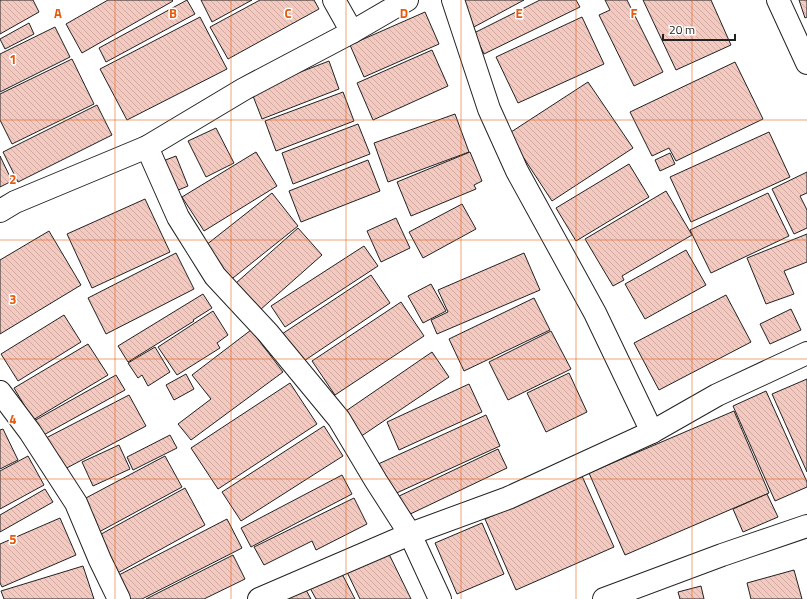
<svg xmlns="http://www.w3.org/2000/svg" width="807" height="599" font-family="'Titillium Web',sans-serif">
	<defs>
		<pattern id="building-back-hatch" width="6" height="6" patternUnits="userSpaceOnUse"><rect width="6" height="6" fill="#f3c9c0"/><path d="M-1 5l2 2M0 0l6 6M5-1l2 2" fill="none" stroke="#d0aca5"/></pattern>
	</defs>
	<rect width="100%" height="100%" fill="#fff"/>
	<!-- building -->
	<g fill="url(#building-back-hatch)" stroke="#222">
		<polygon points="0,0 33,0 39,12 0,34"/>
		<polygon points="108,0 172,0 173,1 82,53 66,24"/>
		<polygon points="187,0 195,14 106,62 99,48"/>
		<polygon points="201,0 252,0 212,22"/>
		<polygon points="260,0 314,0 319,9 228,59 210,27"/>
		<polygon points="459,0 524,0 474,27"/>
		<polygon points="540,0 576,0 580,7 484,54 474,33"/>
		<polygon points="605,0 627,0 663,72 634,86 599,15 610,10"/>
		<polygon points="643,0 711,0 731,45 676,70"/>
		<polygon points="799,0 807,0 807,17 805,18"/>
		<polygon points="425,12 439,44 364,77 350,45"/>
		<polygon points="200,17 227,69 127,120 100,69"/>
		<polygon points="582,17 604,64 518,103 496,57"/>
		<polygon points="29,23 34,34 5,49 0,39"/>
		<polygon points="55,27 70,57 0,92 0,54"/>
		<polygon points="432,50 448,86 373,120 357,83"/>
		<polygon points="72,59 94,104 12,144 0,120 0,94"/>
		<polygon points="329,61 339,89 262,119 251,91"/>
		<polygon points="735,62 763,119 676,161 669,148 652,156 630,112"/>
		<polygon points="588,82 633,148 552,201 508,134"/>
		<polygon points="343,92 354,121 276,151 265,121"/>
		<polygon points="97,105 112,135 18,182 3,152"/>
		<polygon points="455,114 469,152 388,182 374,143"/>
		<polygon points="358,124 370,154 293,184 282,153"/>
		<polygon points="216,128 234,163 206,177 188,141"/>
		<polygon points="769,132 790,177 691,222 670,177"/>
		<polygon points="256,152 277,186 204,231 182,197"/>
		<polygon points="470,152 482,181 474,185 476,189 411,216 397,182"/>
		<polygon points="670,153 675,164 660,171 655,160"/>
		<polygon points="0,156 12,181 0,187"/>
		<polygon points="176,156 188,186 176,191 163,161"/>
		<polygon points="368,160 380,191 301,222 289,191"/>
		<polygon points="629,164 649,197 576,241 556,208"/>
		<polygon points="807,172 807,193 800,196 807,210 807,228 794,234 772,189"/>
		<polygon points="666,191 692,235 622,276 624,280 613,286 585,239"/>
		<polygon points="272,193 298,226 228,282 201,249"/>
		<polygon points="768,193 789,236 711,273 690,230"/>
		<polygon points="145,199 170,252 92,288 67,234"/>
		<polygon points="462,204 476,229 423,258 409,232"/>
		<polygon points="396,218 410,248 381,262 367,231"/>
		<polygon points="298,228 322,255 260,310 236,283"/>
		<polygon points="49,231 81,285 0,334 0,260"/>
		<polygon points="807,234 807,262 784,271 794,294 766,304 747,258"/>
		<polygon points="364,246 378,266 285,327 271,306"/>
		<polygon points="686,250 706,285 645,319 625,284"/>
		<polygon points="176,253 194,289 106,334 88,298"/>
		<polygon points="524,253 540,290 437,334 431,320 448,312 438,290"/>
		<polygon points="371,275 390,303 301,363 282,334"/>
		<polygon points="431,284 446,311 423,323 408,296"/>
		<polygon points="203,294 212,308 193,320 194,321 128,362 118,346"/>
		<polygon points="726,295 751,342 659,390 634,343"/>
		<polygon points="534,298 550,330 464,371 449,339"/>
		<polygon points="401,302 424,336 335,395 312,361"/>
		<polygon points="791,309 801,330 770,344 760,324"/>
		<polygon points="213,311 228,335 217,343 220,348 177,375 158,347"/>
		<polygon points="64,315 81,342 18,381 1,354"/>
		<polygon points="251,330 283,372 191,440 178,424 211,399 192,375"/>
		<polygon points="551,331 571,369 508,400 489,362"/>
		<polygon points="88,344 108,375 33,420 14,388"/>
		<polygon points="155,347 170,372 148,386 142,375 138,378 128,363"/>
		<polygon points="432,352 449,377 360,437 343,413"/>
		<polygon points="569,373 587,412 546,432 527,393"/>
		<polygon points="186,374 194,389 174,400 166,385"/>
		<polygon points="116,375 125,390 40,437 32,422"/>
		<polygon points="807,379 807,472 772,394"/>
		<polygon points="290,383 317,424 218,489 191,448"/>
		<polygon points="469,384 482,412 399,450 387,422"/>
		<polygon points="766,391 807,482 807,487 775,501 733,406"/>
		<polygon points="129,395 146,426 63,470 46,438"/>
		<polygon points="734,411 769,493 625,555 589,473"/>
		<polygon points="486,415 500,446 390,496 376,465"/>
		<polygon points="324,426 343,456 241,521 222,492"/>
		<polygon points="3,429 18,460 0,469 0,430"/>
		<polygon points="170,435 177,448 133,470 127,457"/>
		<polygon points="119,445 130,469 93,486 82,462"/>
		<polygon points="498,449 507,468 404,517 395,498"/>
		<polygon points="28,456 44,485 0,509 0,471"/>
		<polygon points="165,456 182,487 99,532 94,522 96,521 84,499"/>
		<polygon points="342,475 352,494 251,547 241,528"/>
		<polygon points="582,476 614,547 516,590 485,519"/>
		<polygon points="185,488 205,525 114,575 94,538"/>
		<polygon points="45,489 53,502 0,532 0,515"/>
		<polygon points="767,494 778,517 743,532 733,509"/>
		<polygon points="354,498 367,524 316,550 312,541 264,565 254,547"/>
		<polygon points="60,518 76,555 2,587 0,583 0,544"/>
		<polygon points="227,519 242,548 142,599 129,599 117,576"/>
		<polygon points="482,523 504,574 457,594 435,543"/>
		<polygon points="387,550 411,599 360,599 346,570"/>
		<polygon points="233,555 245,579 204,599 146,599"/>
		<polygon points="83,566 94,599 4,599 1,591"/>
		<polygon points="794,570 802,599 751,599 747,583"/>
		<polygon points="341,572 355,599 316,599 310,588"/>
		<polygon points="701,586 704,599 680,599 678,592"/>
		<polygon points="306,590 311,599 286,599"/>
	</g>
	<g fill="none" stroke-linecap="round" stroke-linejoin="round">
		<!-- street casing -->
		<g stroke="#222" stroke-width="24">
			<g id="street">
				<polyline points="334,0 352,32"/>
				<polyline points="453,0 489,109 517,171 595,313 652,432"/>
				<polyline points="778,0 807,63"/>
				<polyline points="147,147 178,217 215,276 268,333 339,419 376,481 410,534 440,599"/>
				<polyline points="0,211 15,202 147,147 244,89 352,32 407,0"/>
				<polyline points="0,392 30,432 76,503 100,560 119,599"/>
				<polyline points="259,599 410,534 508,498 652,432 717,395 807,353"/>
				<polyline points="604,599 722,555 807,526"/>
			</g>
		</g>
		<!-- street -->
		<use href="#street" stroke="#fff" stroke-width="22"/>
	</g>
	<!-- grid -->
	<path fill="none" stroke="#e8590c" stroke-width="1" stroke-opacity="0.55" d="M115 0V599M231 0V599M346 0V599M461 0V599M576 0V599M692 0V599M0 120H807M0 240H807M0 359H807M0 479H807"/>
	<g font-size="13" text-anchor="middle" font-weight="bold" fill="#e8590c" stroke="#fff" stroke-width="3" stroke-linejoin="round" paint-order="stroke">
		<text x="58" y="18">A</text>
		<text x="173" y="18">B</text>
		<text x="288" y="18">C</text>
		<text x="404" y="18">D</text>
		<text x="519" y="18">E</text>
		<text x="634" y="18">F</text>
		<text x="13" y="64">1</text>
		<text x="13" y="184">2</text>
		<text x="13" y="304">3</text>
		<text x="13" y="424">4</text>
		<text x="13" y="544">5</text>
	</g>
	<!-- scale -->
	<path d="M663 34v6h72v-6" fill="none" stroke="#222222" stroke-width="2"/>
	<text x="669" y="34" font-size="12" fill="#222222" stroke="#ffffff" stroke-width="3" paint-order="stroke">20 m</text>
</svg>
